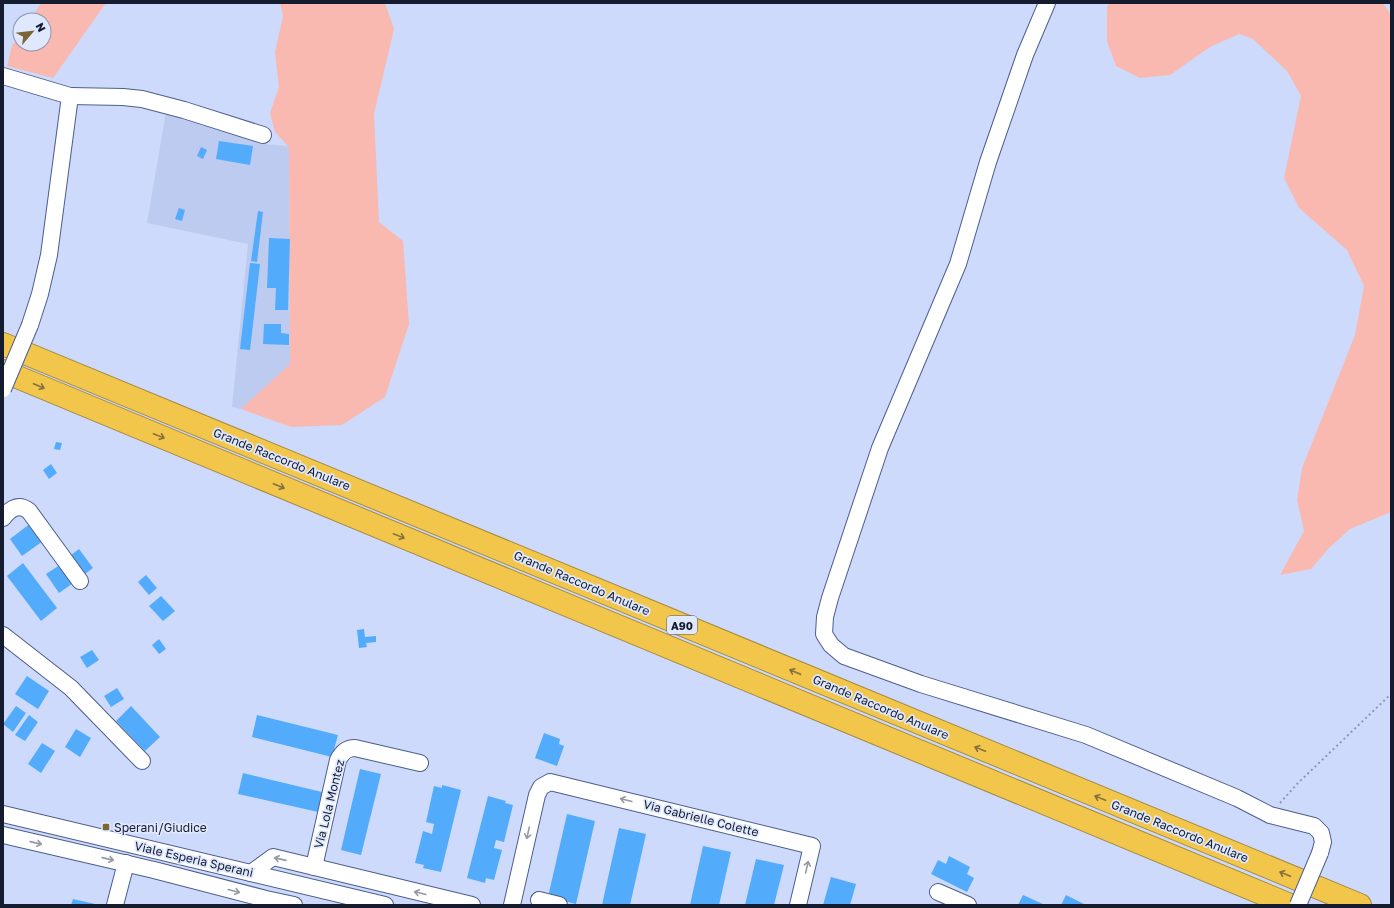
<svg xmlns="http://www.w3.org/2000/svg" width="1394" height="908" font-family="'Golos Text',sans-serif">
	<rect width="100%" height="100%" fill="#cddafb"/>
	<!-- built -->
	<polygon fill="#bccbef" points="166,112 263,144 289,146 290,364 241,409 232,407 248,244 147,223"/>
	<!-- green -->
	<g fill="#f9b9b0">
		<polygon points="41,3 106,3 53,78 7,66 12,46 20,34 20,44 44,44 44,20 30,20"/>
		<polygon points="280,3 385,3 394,29 374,114 379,222 403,241 409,324 385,397 342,425 291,427 241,409 290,364 289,147 275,132 270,113 279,87 275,52 283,16"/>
		<polygon points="1109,3 1383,3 1391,15 1391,512 1350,529 1329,548 1311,569 1280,575 1304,531 1297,500 1302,468 1355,335 1364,286 1347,250 1299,208 1284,178 1301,96 1287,71 1253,39 1239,34 1210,47 1170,75 1140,78 1116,66 1107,41 1107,7"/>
	</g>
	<!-- building -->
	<g fill="#53abfc">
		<polygon points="219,141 253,146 250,165 216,159"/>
		<polygon points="201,147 207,150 203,159 197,156"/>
		<polygon points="179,208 185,210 182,221 175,219"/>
		<polygon points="258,211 263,212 257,262 251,261"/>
		<polygon points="269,238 290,239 288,310 275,310 276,288 267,288"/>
		<polygon points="250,263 260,264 250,350 240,349"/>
		<polygon points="264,324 281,324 281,333 289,334 289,345 263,344"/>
		<polygon points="56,442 62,443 60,450 54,449"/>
		<polygon points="51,464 57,473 49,479 43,470"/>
		<polygon points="31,523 43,541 22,556 10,539"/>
		<polygon points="79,549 93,568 81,577 67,558"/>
		<polygon points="23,563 57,608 41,621 7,576"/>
		<polygon points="63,563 76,581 59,593 46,574"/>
		<polygon points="146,575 157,588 149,595 138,582"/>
		<polygon points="161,596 175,611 163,621 149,606"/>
		<polygon points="364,629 365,637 376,636 376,642 366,643 367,647 359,648 357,630"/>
		<polygon points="159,639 166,649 159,654 152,645"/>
		<polygon points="92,650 99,660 87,668 80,657"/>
		<polygon points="27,676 49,691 38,709 15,694"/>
		<polygon points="117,688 124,699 111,707 104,696"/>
		<polygon points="16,706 26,713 13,732 3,724"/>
		<polygon points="131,706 160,737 145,751 116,721"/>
		<polygon points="29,715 38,722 25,741 15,735"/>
		<polygon points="257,715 338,735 332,757 252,737"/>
		<polygon points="76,729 91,738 80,757 65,747"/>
		<polygon points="544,733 560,739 559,744 564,746 557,766 535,758"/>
		<polygon points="42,743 55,751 41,773 28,764"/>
		<polygon points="360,769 381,774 361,855 341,850"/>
		<polygon points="243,773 322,792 318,812 238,794"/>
		<polygon points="442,785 461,790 441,872 423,868 424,865 415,863 423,831 432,834 434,824 426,822 434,786 442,788"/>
		<polygon points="488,796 506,801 505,803 513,805 504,842 496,840 494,848 502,850 494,880 486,878 485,883 467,878"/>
		<polygon points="567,814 595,821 576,904 548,897"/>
		<polygon points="619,828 646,834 630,905 602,905"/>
		<polygon points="703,846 731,852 719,905 690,905"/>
		<polygon points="949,856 970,867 967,874 974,878 967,892 931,874 938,860 946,864"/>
		<polygon points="756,859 784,865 774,905 745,905"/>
		<polygon points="831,877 856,884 850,905 823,905"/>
		<polygon points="1023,895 1045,905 1018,905"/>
		<polygon points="1066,895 1086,905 1061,905"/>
		<polygon points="73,899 95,904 94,905 71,905"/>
	</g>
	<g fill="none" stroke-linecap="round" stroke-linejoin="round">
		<!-- minor casing -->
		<g stroke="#4d5e8d" stroke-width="18">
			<g id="minor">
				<polyline points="1047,3 1025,55 988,162 958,264 880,448 830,598 825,617 824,634 831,645 844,656 921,684 1086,735 1237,798 1270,815 1314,826 1321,833 1323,842 1320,853"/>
				<polyline points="3,76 70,96 49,255 40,294 30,325"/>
				<polyline points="70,96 123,97 142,99 184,110 263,135"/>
				<path d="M3 518C10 509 18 503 29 511L80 581"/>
				<polyline points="3,635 71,688 142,761"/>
				<polyline points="3,814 385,905"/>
				<polyline points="3,835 154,870 266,899 294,905"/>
				<path d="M314 867 338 760C342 752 347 748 355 748L420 763"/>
				<polyline points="251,873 273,857 472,905"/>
				<polyline points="938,892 968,905"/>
				<polyline points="539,900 559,905"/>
				<polyline points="115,905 126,863"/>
				<polyline points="512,905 537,795 541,787 550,782 812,846 798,905"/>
			</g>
		</g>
		<!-- highway casing -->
		<g stroke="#a58a42" stroke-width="24">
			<g id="highway">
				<polyline points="3,344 1360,905"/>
				<polyline points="3,371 1290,905"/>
			</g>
		</g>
		<!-- path -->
		<polyline stroke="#8d98b5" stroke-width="2" stroke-dasharray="2 3" stroke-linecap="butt" points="1280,803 1297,784 1391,694"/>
		<!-- minor -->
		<use href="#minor" stroke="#fff" stroke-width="16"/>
		<!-- highway -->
		<use href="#highway" stroke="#f2c64b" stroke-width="22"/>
		<!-- minor-bridge casing -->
		<g stroke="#4d5e8d" stroke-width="18" stroke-linecap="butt">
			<g id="minor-bridge">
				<polyline points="3,389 30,325"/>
				<polyline points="1298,905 1320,853"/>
			</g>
		</g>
		<!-- minor-bridge -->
		<use href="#minor-bridge" stroke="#fff" stroke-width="16"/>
	</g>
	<!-- one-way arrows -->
	<defs><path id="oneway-shaft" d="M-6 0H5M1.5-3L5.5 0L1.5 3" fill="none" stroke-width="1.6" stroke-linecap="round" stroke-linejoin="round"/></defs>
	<g stroke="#84713e">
		<use href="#oneway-shaft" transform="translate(39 386) rotate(23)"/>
		<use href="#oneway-shaft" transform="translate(159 436) rotate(22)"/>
		<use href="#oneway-shaft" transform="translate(279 486) rotate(23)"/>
		<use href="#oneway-shaft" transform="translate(399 536) rotate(22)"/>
		<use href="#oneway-shaft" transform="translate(795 672) rotate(-157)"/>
		<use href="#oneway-shaft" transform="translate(980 749) rotate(-158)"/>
		<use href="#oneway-shaft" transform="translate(1100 798) rotate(-158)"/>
		<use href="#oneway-shaft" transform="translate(1285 874) rotate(-158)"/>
	</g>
	<g stroke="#9699a2">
		<use href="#oneway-shaft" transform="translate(626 800) rotate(-166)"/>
		<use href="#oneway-shaft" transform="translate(528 833) rotate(103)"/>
		<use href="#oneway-shaft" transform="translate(36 843) rotate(13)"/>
		<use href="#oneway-shaft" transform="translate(108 859) rotate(13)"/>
		<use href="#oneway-shaft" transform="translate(280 859) rotate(-167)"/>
		<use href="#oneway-shaft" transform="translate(807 867) rotate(-77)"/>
		<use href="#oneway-shaft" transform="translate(234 891) rotate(15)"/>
		<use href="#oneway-shaft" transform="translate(420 893) rotate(-166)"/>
	</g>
	<!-- markers -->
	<rect fill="#7a6735" stroke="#dfe8fe" stroke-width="1.5" x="102" y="823" width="8" height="8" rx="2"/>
	<g text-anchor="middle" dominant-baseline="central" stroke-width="3.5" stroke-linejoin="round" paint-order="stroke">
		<!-- shield labels -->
		<rect fill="#dfe8fe" stroke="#52596e" stroke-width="1" x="667" y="616" width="30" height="18" rx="3"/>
		<g font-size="11" font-weight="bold" fill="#151c30">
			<text x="682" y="625">A90</text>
		</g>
		<!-- street labels -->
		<g font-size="12" fill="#151c30" stroke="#dfe8fe">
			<text transform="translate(282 459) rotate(22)">Grande Raccordo Anulare</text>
			<text transform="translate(582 583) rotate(23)">Grande Raccordo Anulare</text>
			<text transform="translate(881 707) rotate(23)">Grande Raccordo Anulare</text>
			<text transform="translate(329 804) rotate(-76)">Via Lola Montez</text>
			<text transform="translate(701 818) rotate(14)">Via Gabrielle Colette</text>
			<text transform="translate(1180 831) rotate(22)">Grande Raccordo Anulare</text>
			<text transform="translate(194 859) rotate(13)">Viale Esperia Sperani</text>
		</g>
		<!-- poi labels -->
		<g font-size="12" fill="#151c30" stroke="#dfe8fe" text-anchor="start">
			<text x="114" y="827">Sperani/Giudice</text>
		</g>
	</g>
	<!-- border -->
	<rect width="1394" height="908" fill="none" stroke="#151c30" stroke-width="8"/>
	<!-- north arrow -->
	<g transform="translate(32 32) rotate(62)"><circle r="19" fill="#dfe8fe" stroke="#8e96ac"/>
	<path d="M0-3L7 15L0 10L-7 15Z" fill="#7a6735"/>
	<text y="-6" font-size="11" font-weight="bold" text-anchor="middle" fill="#151c30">N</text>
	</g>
</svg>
